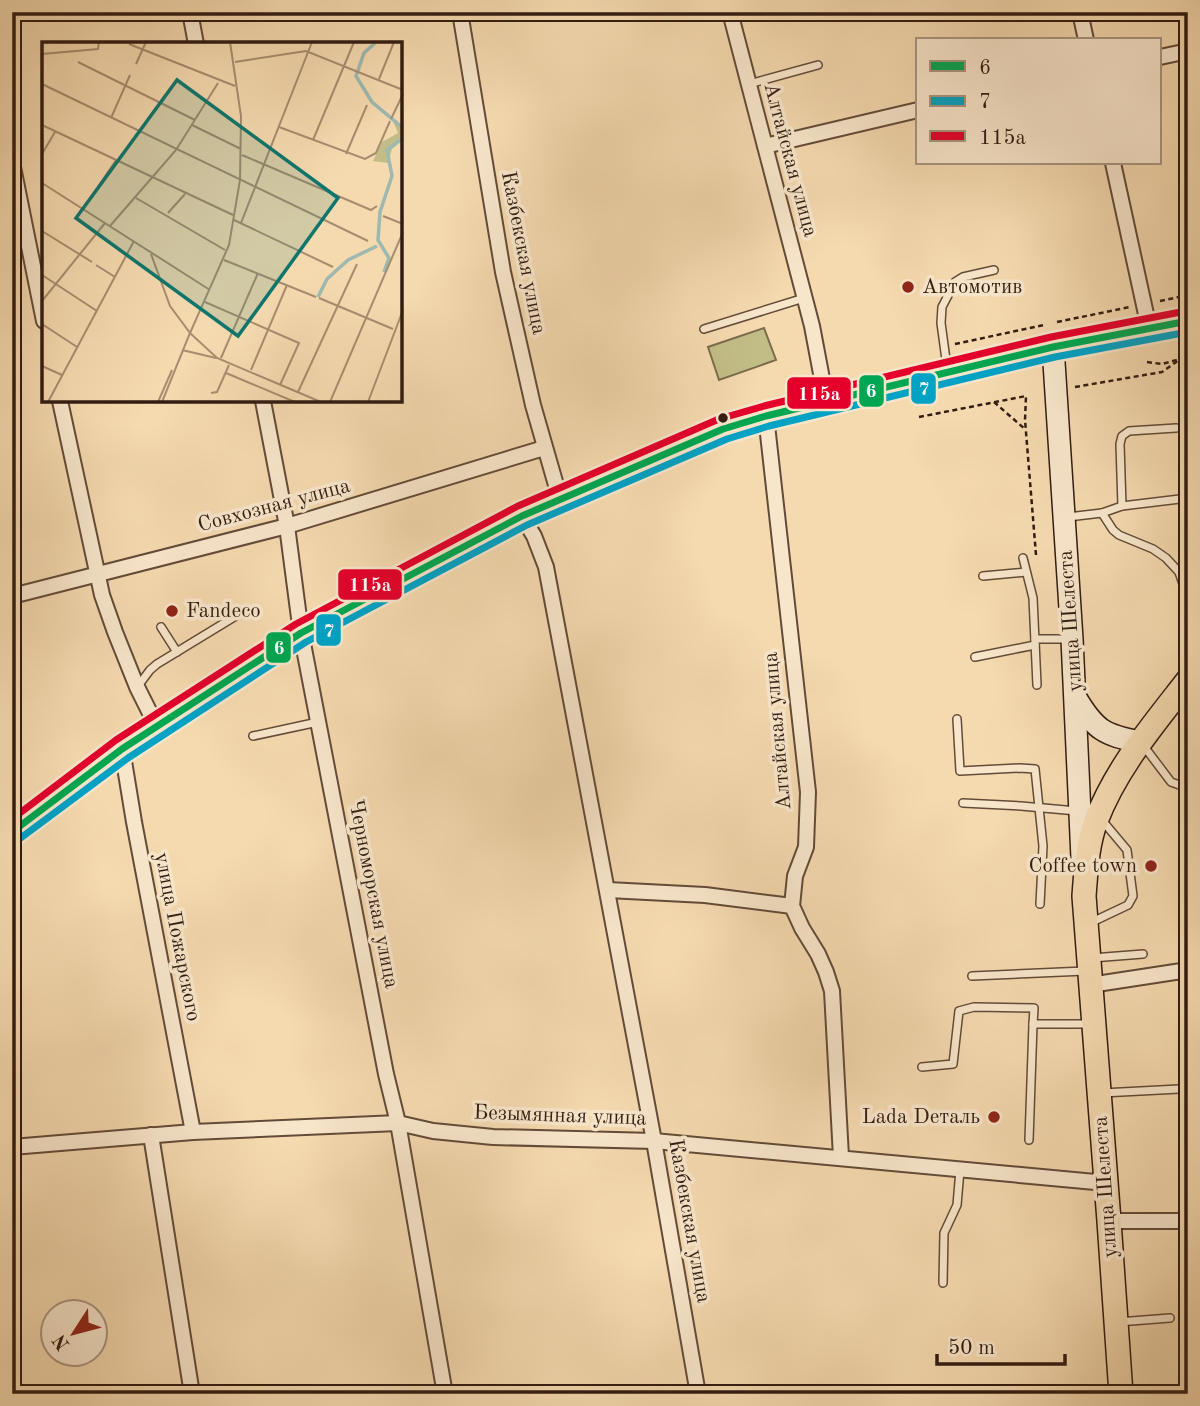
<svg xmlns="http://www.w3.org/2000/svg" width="1200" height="1406" font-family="'Old Standard TT',serif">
	<rect width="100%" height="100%" fill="#f5d9af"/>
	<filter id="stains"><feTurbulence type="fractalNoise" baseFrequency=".00286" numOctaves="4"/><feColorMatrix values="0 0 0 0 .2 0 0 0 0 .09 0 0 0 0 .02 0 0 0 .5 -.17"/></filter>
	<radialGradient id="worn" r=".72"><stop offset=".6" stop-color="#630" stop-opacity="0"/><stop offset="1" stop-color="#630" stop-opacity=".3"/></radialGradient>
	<!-- park -->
	<polygon fill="#c2bd86" stroke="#7a6c4c" stroke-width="2" points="764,328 776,360 719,380 708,347"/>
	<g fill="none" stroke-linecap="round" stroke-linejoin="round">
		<!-- lane casing -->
		<g stroke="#634b39" stroke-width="10">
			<g id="lane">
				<polyline points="749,84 818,65"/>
				<polyline points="704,329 804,298"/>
				<polyline points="947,367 941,323 942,307 955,282 963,277 994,270"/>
				<polyline points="1122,506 1120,444 1122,436 1129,431 1176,428"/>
				<polyline points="1102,513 1113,530 1119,535 1153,549 1166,558 1179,572 1188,598"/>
				<polyline points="1068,517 1102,513 1122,506 1188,498"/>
				<polyline points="1023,558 1033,598 1037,685"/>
				<polyline points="1179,572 1188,556"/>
				<polyline points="983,576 1026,572"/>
				<polyline points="161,627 177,652"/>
				<polyline points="1035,639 1068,639"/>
				<polyline points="975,657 1035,645"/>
				<polyline points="138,686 150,670 157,664 244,611"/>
				<polyline points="957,719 960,771 1020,768 1035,769 1043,846 1040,904"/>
				<polyline points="253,736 318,722"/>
				<polyline points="1143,745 1171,782 1188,788"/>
				<polyline points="963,803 1021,806 1077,811"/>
				<polyline points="1090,923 1128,905 1133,896 1127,850 1101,819"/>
				<polyline points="1092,958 1143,954"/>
				<polyline points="972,976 1085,971"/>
				<polyline points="922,1067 953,1064 959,1011 974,1007 1034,1008 1033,1024"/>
				<polyline points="1102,1093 1179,1089"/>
				<polyline points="1029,1140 1033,1024 1091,1024"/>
				<polyline points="943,1283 944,1233 957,1205 960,1170"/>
				<polyline points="1118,1322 1170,1318"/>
			</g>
		</g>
		<!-- street casing -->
		<g stroke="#634b39" stroke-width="18">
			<g id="street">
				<polyline points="190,12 196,44"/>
				<polyline points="460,12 503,272 533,405 560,499"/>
				<polyline points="730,12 812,326 826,400"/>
				<polyline points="1080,12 1086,40"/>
				<polyline points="1160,57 1188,51"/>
				<polyline points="765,146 918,110"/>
				<polyline points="12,162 44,321"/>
				<polyline points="1113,163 1149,328"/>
				<polyline points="60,401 102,595 115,632 137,687 156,725"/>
				<polyline points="263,401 287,526 301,633 386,1074 398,1123 445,1394"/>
				<polyline points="766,416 808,792 806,847 795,876 792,906 802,928 818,954 826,972 832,991 841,1157"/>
				<polyline points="522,516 534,536 546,567 654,1141 698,1394"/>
				<polyline points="12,596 287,526 544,448"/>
				<polyline points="122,749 134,822 193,1132"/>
				<polyline points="608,890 705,895 792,906"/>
				<polyline points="1090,985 1188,970"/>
				<polyline points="151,1135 192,1394"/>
				<polyline points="12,1147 193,1132 398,1123 433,1131 493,1137 654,1141 1106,1183"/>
				<polyline points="1109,1221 1188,1221"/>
			</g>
		</g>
		<!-- secondary casing -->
		<g stroke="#321c12" stroke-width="24">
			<g id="secondary">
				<polyline points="1053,347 1072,639 1082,858"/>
				<path d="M1076 698C1095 730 1104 735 1140 742"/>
			</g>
		</g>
		<!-- primary casing -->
		<g stroke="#321c12" stroke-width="26">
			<path id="primary" d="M1121 1394 1109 1221 1084 896C1086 871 1087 845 1096 821 1116 768 1154 724 1188 680"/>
		</g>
		<!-- highway casing -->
		<g stroke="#321c12" stroke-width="30">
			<polyline id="highway" points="12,832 122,749 301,633 522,516 723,429 766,416 1053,347 1188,321"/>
		</g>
		<!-- path -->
		<g stroke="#321c12" stroke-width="2.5" stroke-dasharray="5 3.5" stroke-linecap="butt">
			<polyline points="1160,301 1188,295"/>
			<polyline points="1057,322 1130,307"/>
			<polyline points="955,344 1044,325"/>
			<polyline points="1147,362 1162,364 1188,357"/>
			<polyline points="1075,387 1162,372 1179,360"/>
			<polyline points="994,402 1026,430"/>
			<polyline points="919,417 1026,396 1025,420 1036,555"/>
		</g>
		<!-- lane -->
		<use href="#lane" stroke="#f8e6cb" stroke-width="7"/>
		<!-- street -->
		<use href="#street" stroke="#f8e6cb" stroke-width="14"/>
		<!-- secondary -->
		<use href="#secondary" stroke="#f8e6cb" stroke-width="21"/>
		<!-- primary -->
		<use href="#primary" stroke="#f5d9af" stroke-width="23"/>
		<!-- highway -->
		<use href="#highway" stroke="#f5d9af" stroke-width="26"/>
		<!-- bus-1 casing -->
		<g stroke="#f8e6cb" stroke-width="12">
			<polyline id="bus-1" points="12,832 122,749 301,633 522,516 723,429 766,416 1053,347 1188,321"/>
		</g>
		<!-- bus-2 casing -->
		<g stroke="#f8e6cb" stroke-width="12">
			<polyline id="bus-2" points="18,840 128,758 306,642 527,525 727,439 769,426 1055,357 1188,332"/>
		</g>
		<!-- bus-3 casing -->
		<g stroke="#f8e6cb" stroke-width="12">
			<polyline id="bus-3" points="12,819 116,740 296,624 518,506 719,419 764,406 1051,337 1186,311"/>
		</g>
		<!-- bus-1 -->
		<use href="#bus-1" stroke="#00a651" stroke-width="7"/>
		<!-- bus-2 -->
		<use href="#bus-2" stroke="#02a2c5" stroke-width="7"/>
		<!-- bus-3 -->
		<use href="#bus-3" stroke="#e4002b" stroke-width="7"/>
	</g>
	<!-- markers -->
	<g fill="#8f2418" stroke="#f8e6cb" stroke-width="2.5">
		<circle cx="908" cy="287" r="7"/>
		<circle cx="172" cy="611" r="7"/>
		<circle cx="1151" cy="866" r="7"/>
		<circle cx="994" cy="1117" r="7"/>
	</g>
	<circle fill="#321c12" stroke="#f8e6cb" stroke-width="2.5" cx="723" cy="418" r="6"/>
	<g text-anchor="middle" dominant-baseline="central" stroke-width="7" stroke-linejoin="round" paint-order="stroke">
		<!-- street labels -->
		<g font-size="21" fill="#321c12" stroke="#f8e6cb">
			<text transform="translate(790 160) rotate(75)">Алтайская улица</text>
			<text transform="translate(523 253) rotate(79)">Казбекская улица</text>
			<text transform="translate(274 506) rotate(-15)">Совхозная улица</text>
			<text transform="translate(1071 621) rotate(-94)">улица Шелеста</text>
			<text transform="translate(778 731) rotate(-95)">Алтайская улица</text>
			<text transform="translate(373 894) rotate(79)">Черноморская улица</text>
			<text transform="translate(177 937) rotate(79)">улица Пожарского</text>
			<text transform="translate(560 1116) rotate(2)">Безымянная улица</text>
			<text transform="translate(1106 1187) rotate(-94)">улица Шелеста</text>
			<text transform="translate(689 1221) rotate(80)">Казбекская улица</text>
		</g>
		<!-- poi labels -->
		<g font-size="21" fill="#321c12" stroke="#f8e6cb" text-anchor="start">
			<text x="922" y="287">Автомотив</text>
			<text x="186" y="611">Fandeco</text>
			<text x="1137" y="866" text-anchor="end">Coffee town</text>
			<text x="980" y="1117" text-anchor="end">Lada Dеталь</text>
		</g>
	</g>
	<!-- overview -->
	<g transform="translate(42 42)">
		<rect width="360" height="360" fill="#f5d9af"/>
		<path d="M351 79 360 83V97L350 107 346 121 331 119 340 100 356 91Z" fill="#c2bd86"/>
		<path fill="none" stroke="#9db9b0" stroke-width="3.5" d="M334 0 322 11 314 34 330 60 361 86M342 230 347 216 336 198 338 170 350 134 345 108 361 96M276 255 285 237 306 218 335 204"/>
		<path fill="none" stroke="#a78d70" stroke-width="2" d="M188 0 199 74 198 138 187 203 148 291 175 316 279 360M87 2 193 44M0 12 56 7 57 0M36 20 153 78M193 20 264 9 361 48M94 22 104 0M337 37 352 0M0 42 326 199M69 76 88 33M349 77 361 52M0 83 191 173M150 83 199 107M237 85 323 117 334 111 348 79M271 98 312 0M0 112 13 90M304 112 325 63M200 113 329 168 335 164M0 141 168 248M94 156 183 208M41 167 74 118M126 171 143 152M341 174 361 182M192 178 291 225M199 181 270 0M68 184 134 108 176 41M0 189 50 220M109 212 128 264 148 291 120 360M182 218 274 255M54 223 73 235M0 233 55 269M277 256 351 287M0 259 63 181M163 260 257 301 238 343M0 282 35 305M140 308 174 316M179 316 216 231M0 324 20 333M209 328 245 243M184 331 253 360M256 350 315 222M169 351 175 350 187 323M6 360 92 199M116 360 130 328M288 360 361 190M326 360 361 268"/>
		<path fill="#0f766e" fill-opacity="0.15" stroke="#0f766e" stroke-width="3.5" d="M135 38 296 156 196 294 34 176Z"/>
		<rect width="360" height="360" fill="none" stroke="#321c12" stroke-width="3.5"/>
	</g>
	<g stroke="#f8e6cb" stroke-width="2.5">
		<rect x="910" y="372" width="27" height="33" rx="7" fill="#02a2c5"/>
		<rect x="858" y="374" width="27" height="34" rx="7" fill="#00a651"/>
		<rect x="786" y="376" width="66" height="34" rx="7" fill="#e4002b"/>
		<rect x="337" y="568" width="66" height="33" rx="7" fill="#e4002b"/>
		<rect x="315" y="613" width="27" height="34" rx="7" fill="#02a2c5"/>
		<rect x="265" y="631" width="27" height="33" rx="7" fill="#00a651"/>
	</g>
	<g font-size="19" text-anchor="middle" font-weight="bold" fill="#fff">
		<text x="924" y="395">7</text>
		<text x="871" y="397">6</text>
		<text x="819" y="400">115а</text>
		<text x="370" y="591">115а</text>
		<text x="329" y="637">7</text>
		<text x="279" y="654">6</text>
	</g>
	<!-- margin -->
	<rect width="1200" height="1406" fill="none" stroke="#f5d9af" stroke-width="42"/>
	<rect x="14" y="14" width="1172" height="1378" fill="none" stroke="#321c12" stroke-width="3.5"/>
	<rect x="21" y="21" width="1158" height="1364" fill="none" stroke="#321c12" stroke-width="2"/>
	<!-- legend -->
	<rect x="916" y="38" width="245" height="126" fill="#f8e6cb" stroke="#a99581" stroke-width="2"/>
	<rect x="930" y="61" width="35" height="10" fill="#00a651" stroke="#a99581" stroke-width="2"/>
	<text x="979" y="74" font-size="21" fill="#321c12">6</text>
	<rect x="930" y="96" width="35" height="10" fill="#02a2c5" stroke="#a99581" stroke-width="2"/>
	<text x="979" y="108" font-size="21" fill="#321c12">7</text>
	<rect x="930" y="131" width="35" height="10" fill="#e4002b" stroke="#a99581" stroke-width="2"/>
	<text x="979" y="144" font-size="21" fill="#321c12">115а</text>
	<!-- north arrow -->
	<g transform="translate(74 1333) rotate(234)"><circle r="33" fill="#f8e6cb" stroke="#a99581" stroke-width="2"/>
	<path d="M0-5L12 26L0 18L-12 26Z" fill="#8f2418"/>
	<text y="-10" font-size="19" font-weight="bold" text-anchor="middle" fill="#321c12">N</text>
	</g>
	<!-- scale -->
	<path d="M937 1354v10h128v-10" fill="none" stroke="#321c12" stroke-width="3.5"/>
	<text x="948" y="1354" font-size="21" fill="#321c12" stroke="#f8e6cb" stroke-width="5" paint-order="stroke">50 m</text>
	<rect width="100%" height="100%" filter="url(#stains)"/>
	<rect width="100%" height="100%" fill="url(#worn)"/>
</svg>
